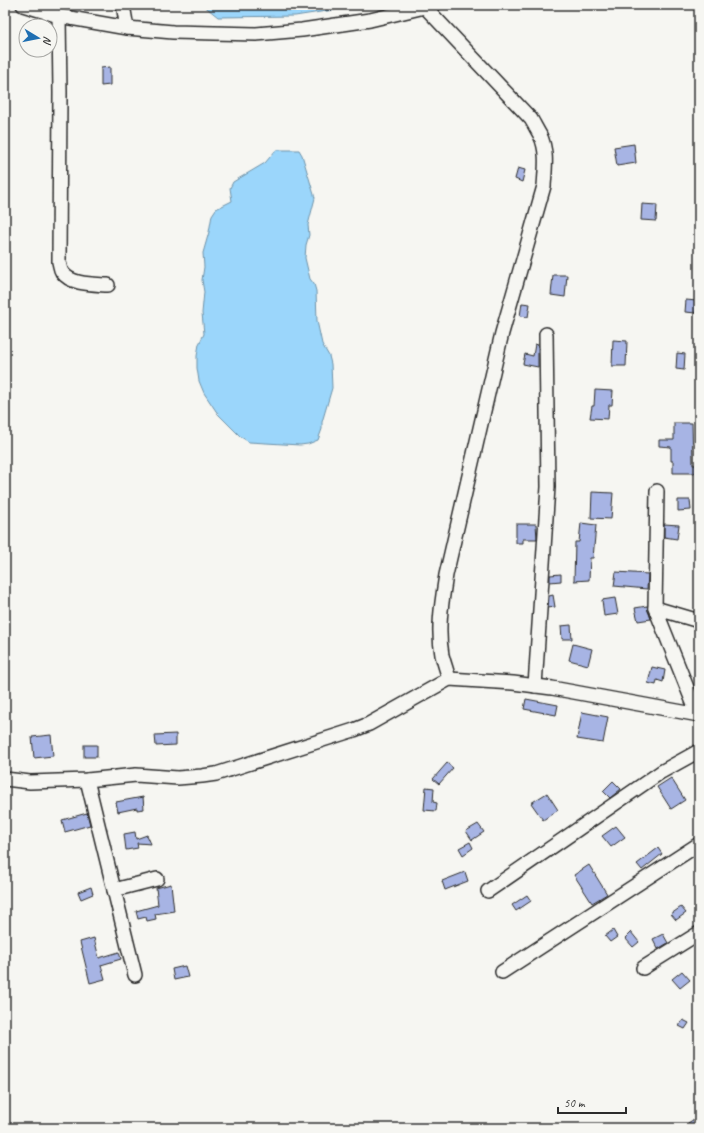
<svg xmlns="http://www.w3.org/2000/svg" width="704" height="1133" font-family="Caveat,sans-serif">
	<rect width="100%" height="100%" fill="#f6f6f2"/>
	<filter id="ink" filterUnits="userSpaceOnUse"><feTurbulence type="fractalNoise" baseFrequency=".025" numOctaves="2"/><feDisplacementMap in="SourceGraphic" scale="8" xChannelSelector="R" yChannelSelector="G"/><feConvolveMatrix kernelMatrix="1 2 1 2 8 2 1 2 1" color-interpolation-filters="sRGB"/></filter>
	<g filter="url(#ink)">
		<!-- water -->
		<g fill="#9bd6fb" stroke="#6e92a8">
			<polygon points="203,5 375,5 359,6 295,16 218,17"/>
			<polygon points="276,150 299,150 302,155 315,198 308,225 309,235 306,245 305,258 310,279 314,284 316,291 317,321 322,344 329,356 331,364 332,388 322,422 322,429 318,440 308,444 300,445 249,442 241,437 218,414 204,393 199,381 197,368 197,356 199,344 204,334 202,313 204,292 202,280 204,267 203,253 209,232 212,215 216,209 232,201 230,188 233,182 265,163"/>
		</g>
		<!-- building -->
		<g fill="#a7b4e4" stroke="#2b2b2b">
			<polygon points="110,67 110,85 101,86 101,68"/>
			<polygon points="634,144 636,163 617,166 614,147"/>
			<polygon points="518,168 525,170 522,182 515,179"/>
			<polygon points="642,204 657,205 656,221 641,220"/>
			<polygon points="553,275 567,275 565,297 551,295"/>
			<polygon points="686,300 697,301 696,313 685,312"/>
			<polygon points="522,303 530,304 528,317 520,316"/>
			<polygon points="613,340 627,341 626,366 612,366"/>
			<polygon points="535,344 538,345 538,367 523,364 525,354 533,356"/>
			<polygon points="677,353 685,354 684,370 676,369"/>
			<polygon points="595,390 613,391 612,405 609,405 608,419 590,418 592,406 594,406"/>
			<polygon points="674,423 692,423 693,465 697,465 697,473 673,473 673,461 671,461 671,447 659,446 659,440 674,440"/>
			<polygon points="592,492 613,493 611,519 591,518"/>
			<polygon points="678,500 690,500 691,510 678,511"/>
			<polygon points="581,523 596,525 593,558 590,558 589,580 574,581 575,542 579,542"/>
			<polygon points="516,524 536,524 537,539 523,539 523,543 516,543"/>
			<polygon points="664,524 679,525 677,539 664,537"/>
			<polygon points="616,572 648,574 647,589 614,586"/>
			<polygon points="561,574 561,581 550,582 550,575"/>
			<polygon points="553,595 555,607 548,608 549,596"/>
			<polygon points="615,598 618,614 604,616 602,600"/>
			<polygon points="647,606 651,619 638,621 635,608"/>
			<polygon points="571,625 572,639 562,639 561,626"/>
			<polygon points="573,644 592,649 588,665 569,660"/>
			<polygon points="652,667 665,670 663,682 657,680 656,685 648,683"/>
			<polygon points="526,699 558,705 556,715 524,709"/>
			<polygon points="582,712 608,717 603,743 577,739"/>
			<polygon points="176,734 176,745 156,746 155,735"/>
			<polygon points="51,735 53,756 34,758 32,737"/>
			<rect x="84" y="745" width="13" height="12"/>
			<polygon points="447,763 453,768 439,784 433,779"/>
			<polygon points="671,778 685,800 671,809 657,787"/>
			<polygon points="613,781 621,789 610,798 603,791"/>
			<polygon points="426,787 434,788 433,802 437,803 436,811 424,810"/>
			<polygon points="547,793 558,810 543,820 531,803"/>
			<polygon points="143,797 144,809 137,810 137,808 118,812 116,802"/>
			<polygon points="87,813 90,825 65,832 62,820"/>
			<polygon points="478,824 484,832 472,840 466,831"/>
			<polygon points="616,826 625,837 611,847 602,836"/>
			<polygon points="135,832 136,839 147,835 151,844 137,843 138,848 126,850 124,834"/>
			<polygon points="470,842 473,848 463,855 459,848"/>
			<polygon points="658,848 662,854 642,870 637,864"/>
			<polygon points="589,865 607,894 592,903 574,875"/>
			<polygon points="465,872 468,881 445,890 442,881"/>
			<polygon points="171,884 174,911 155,914 156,919 147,921 146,917 138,919 136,911 158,905 156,888"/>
			<polygon points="91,887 93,894 81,899 78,892"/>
			<polygon points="527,895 531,901 516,911 512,905"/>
			<polygon points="681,907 686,913 676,920 671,914"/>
			<polygon points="613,930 617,937 610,942 605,936"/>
			<polygon points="631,932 639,942 633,947 625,938"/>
			<polygon points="663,934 668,943 658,949 653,939"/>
			<polygon points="94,938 99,958 119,952 121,959 101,965 105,979 90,983 80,942"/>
			<polygon points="185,966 188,977 174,980 172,969"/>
			<polygon points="682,971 690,980 680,988 672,979"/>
			<polygon points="683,1020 689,1023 685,1029 679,1026"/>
			<polygon points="699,1116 699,1128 692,1128 688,1123"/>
		</g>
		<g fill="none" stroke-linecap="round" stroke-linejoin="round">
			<!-- minor casing -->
			<g stroke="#2b2b2b" stroke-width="16">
				<g id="minor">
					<polyline points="23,5 59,16 127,28 173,32 256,34 302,30 370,20 433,5"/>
					<polyline points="123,5 127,28"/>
					<path d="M425 7 531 119C534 124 537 130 540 135 548 151 545 170 544 186L502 333 446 575C442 601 437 628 442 655 444 663 447 671 449 679"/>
					<path d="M59 16 60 93 59 262C60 265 60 269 62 272 71 285 93 284 108 285"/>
					<polyline points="657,491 655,608 698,715"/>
					<polyline points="655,608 699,621"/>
					<polyline points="535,686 548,487 546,334"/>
					<polyline points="5,779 30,782 87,780 136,775 178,778 202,776 216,774 354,730 369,724 449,679 513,683 552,688 699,715"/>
					<polyline points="87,780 135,975"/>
					<polyline points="114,890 157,879"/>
					<polyline points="488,891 661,772 699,751"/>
					<polyline points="643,968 699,933"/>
					<polyline points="502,972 699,844"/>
				</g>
			</g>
			<!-- minor -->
			<use href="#minor" stroke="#f6f6f2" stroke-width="13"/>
		</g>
	</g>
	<!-- margin -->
	<rect width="704" height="1133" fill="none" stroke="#f6f6f2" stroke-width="20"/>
	<rect x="10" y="10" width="684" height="1113" fill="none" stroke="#2b2b2b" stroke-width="1.5" filter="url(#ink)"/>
	<!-- north arrow -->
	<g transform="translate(38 38) rotate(100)"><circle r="19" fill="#f6f6f2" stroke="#a5a5a2"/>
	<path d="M0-3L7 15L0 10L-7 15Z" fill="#1f6fb2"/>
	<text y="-6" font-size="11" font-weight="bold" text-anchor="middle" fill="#2b2b2b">N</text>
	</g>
	<!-- scale -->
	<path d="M558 1107v6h68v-6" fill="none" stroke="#2b2b2b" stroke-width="2"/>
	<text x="564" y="1107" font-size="12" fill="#2b2b2b" stroke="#f6f6f2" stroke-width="3" paint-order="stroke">50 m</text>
</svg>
